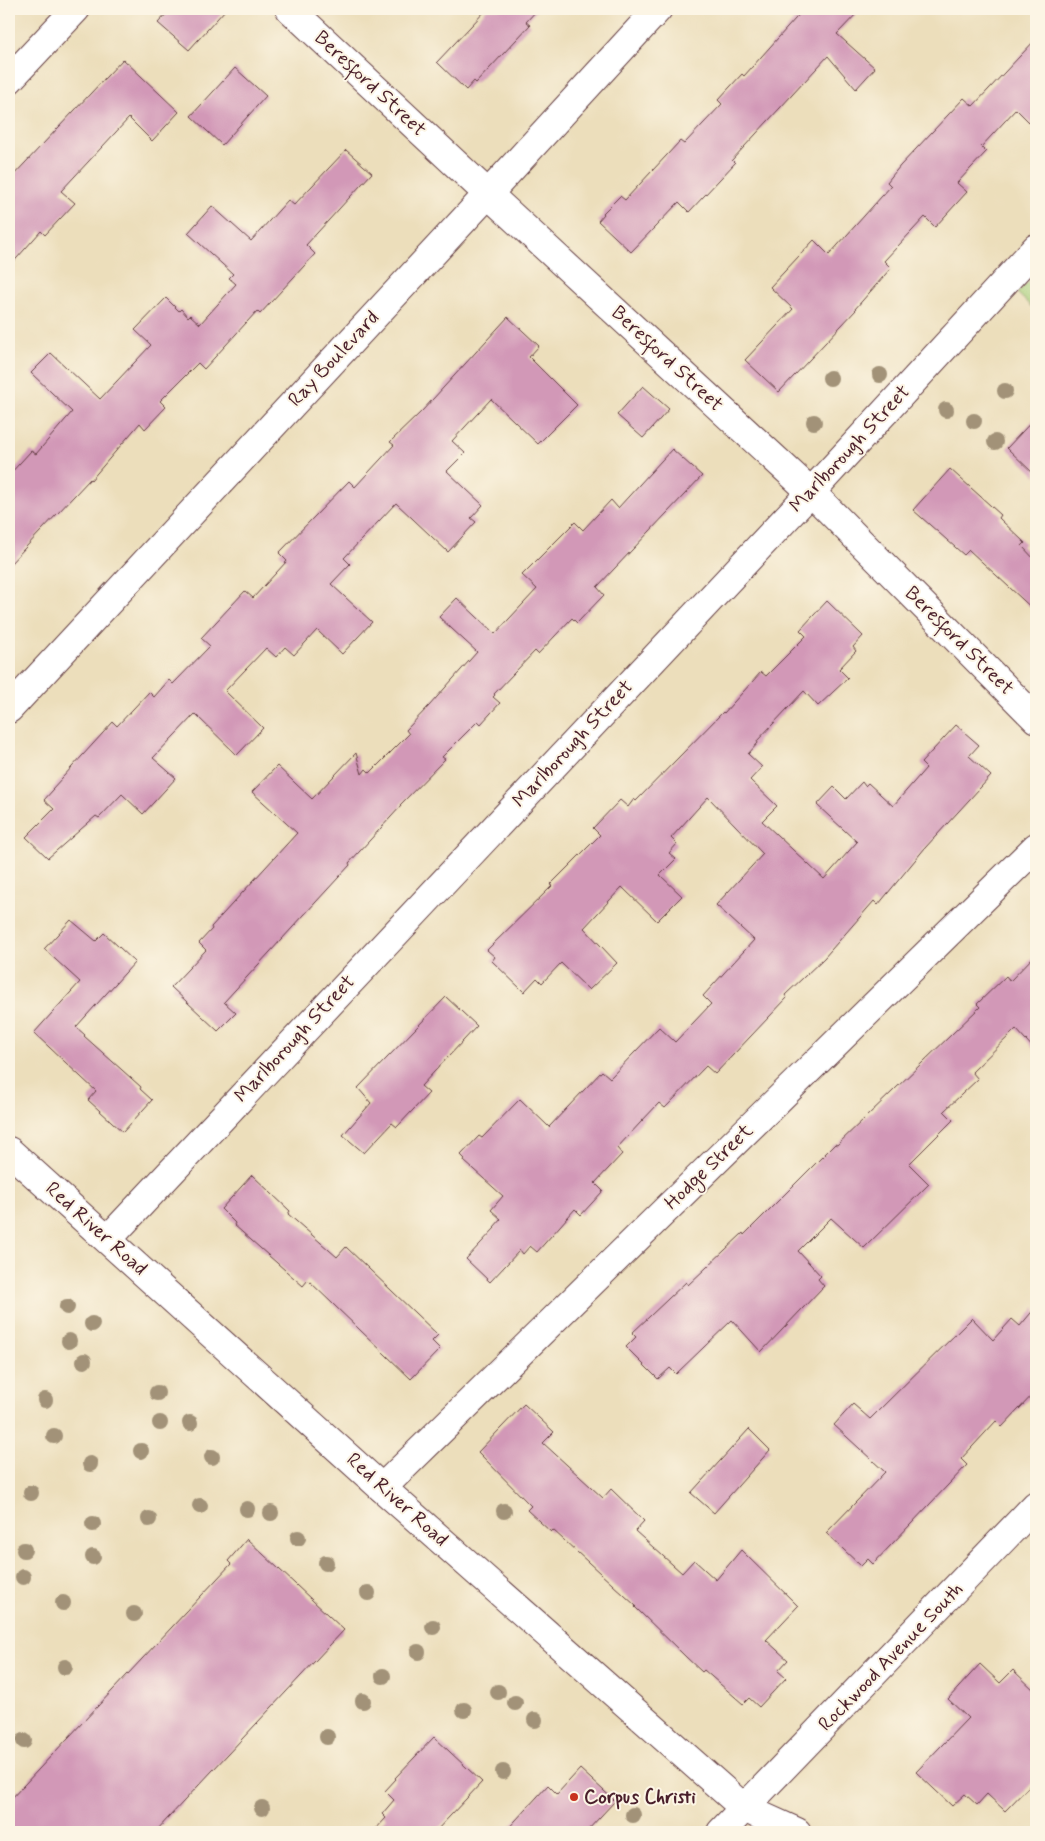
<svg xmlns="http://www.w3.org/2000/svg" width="1045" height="1841" font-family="Mynerve,sans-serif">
	<rect width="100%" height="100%" fill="#fcf5e5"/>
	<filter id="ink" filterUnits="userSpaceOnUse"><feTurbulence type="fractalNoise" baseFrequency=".02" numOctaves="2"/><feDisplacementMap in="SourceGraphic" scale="10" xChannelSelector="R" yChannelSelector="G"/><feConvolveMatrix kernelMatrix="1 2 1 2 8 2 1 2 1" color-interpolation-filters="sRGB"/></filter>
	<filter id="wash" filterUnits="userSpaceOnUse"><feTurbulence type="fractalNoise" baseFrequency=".0096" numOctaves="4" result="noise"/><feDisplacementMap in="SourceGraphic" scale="20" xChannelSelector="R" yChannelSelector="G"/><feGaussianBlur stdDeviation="1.12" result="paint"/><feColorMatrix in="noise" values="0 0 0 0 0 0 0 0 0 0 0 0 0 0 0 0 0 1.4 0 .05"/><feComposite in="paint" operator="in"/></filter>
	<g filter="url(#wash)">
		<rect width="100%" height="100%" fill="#ecdebb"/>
		<!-- green -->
		<polygon fill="#a4cc77" stroke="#777651" points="1036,274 1036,311 1017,293"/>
		<g id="blocks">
			<!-- building -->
			<g fill="#d298b7">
				<polygon points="171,9 226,9 189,50 158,23"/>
				<polygon points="487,9 538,9 526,22 530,25 476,83 474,81 466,90 437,62"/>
				<polygon points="804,9 861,9 837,34 875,68 856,89 828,56 732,160 735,163 689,212 679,202 631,252 598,221 604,214 603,213 620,196 625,200 680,141 684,144 722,104 718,100 742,74 744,76"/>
				<polygon points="1036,39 1036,129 1016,109 981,147 986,152 957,183 967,192 935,227 925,217 884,261 891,268 855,309 856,310 779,392 745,360 793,309 770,287 814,240 829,255 891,186 887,182 900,166 964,98 973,106"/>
				<polygon points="123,59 179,112 152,141 129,118 61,191 75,203 45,235 41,231 9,267 9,180"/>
				<polygon points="235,68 266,96 222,145 191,116"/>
				<polygon points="346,150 372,173 306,245 315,254 260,314 257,311 204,369 198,363 160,401 166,407 145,429 140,423 91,480 90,479 9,565 9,475 31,451 36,454 72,412 31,373 51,353 100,399 151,345 135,330 166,298 179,311 181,309 188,317 190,315 200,324 236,284 229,278 233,274 188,233 212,206 251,241 288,200 294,205"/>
				<polygon points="508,317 539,346 529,357 577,405 538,444 491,399 452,441 465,453 447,471 483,505 471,518 476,522 448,552 396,503 344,558 350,564 331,584 372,622 342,654 317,630 294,655 285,647 276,657 266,648 225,691 263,728 237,755 195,714 153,758 176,778 143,814 122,794 99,818 96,816 48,858 26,837 54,809 44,800 53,790 52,789 113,722 117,726 149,692 154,697 169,680 173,684 210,646 201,638 245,591 253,598 287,561 279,553 349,481 355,487 394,445 390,442 422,411"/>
				<polygon points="643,386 669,409 643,438 617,415"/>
				<polygon points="1036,417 1036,476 1007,448"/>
				<polygon points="672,449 702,476 597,587 604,595 577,623 572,618 538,654 535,651 494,694 495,695 493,697 500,703 481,724 478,721 442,757 445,759 400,805 401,806 349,863 350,865 224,1002 236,1013 218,1031 171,987 206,950 199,943 212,929 211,927 297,833 252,792 277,766 312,799 356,753 362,774 366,769 370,773 409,734 406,730 429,706 477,652 439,617 457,598 495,634 537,589 522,575 575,522 583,530 611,500 618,508"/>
				<polygon points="950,469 1001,515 999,518 1025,543 1022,546 1036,561 1036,612 969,550 964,555 913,510"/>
				<polygon points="827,601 863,636 853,647 856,651 839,669 848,678 818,706 804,691 757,741 758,743 748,754 762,767 750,780 777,806 762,821 824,879 857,842 817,805 834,787 846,799 862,782 865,786 868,783 893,806 926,768 921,763 956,725 979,745 969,756 991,776 925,848 878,905 874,901 824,958 785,995 787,998 715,1074 706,1066 665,1108 659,1103 641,1122 617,1148 622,1154 595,1183 603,1191 581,1215 575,1209 537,1252 530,1246 523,1254 520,1250 490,1282 466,1259 495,1228 494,1227 501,1219 491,1210 503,1196 464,1161 465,1159 461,1155 479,1136 482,1138 520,1099 549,1127 602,1071 610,1078 659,1027 675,1042 711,1004 703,996 754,940 716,905 763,854 708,797 671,838 677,844 669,853 676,859 660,875 682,896 657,921 622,887 584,928 617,963 589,990 561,963 542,983 537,978 524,992 492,961 495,957 487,950 552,886 550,885 600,835 593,828 620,800 628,807 634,799 636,801 723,712 724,713 761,672 766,676 806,636 800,630"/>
				<polygon points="71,920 96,941 104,933 135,962 76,1027 85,1035 84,1036 141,1087 140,1089 152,1100 123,1132 88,1100 96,1091 34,1033 80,982 44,949"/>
				<polygon points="1036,954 1036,1051 1016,1029 972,1072 978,1079 944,1111 953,1120 909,1164 929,1184 864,1248 831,1218 798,1251 821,1276 818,1279 824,1286 761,1352 732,1320 676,1374 670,1368 658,1379 626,1347 636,1337 632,1333 686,1282 688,1285 743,1233 744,1235 835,1144 837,1145 980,1007 977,1004 1006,976 1010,981"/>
				<polygon points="446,997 477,1026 421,1086 429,1093 397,1127 392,1123 364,1153 343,1135 371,1103 358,1088"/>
				<polygon points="252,1175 290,1211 288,1214 337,1257 346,1247 438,1335 432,1341 440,1349 411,1379 308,1280 303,1286 234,1225 235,1223 221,1209"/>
				<polygon points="1036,1307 1036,1391 1002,1427 996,1421 961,1459 967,1465 873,1564 868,1559 861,1566 826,1533 885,1472 834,1425 853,1404 870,1419 972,1318 993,1340 1012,1319 1020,1326"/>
				<polygon points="524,1404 554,1432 543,1443 603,1498 611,1489 644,1521 635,1531 682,1573 694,1560 716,1580 741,1550 798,1606 766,1640 788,1660 778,1671 786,1678 759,1707 749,1698 743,1704 704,1670 702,1672 686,1657 635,1607 636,1606 553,1530 551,1532 527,1510 531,1506 478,1452"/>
				<polygon points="749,1429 770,1450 714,1513 691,1493"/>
				<polygon points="247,1539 344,1630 155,1832 9,1832 9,1801 231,1564 228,1561"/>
				<polygon points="980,1664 1000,1683 1013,1670 1036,1692 1036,1779 1005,1811 987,1794 977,1805 965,1794 952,1806 916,1772 968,1718 948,1699"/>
				<polygon points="434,1737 482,1782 435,1832 373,1832 386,1818 382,1814 394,1800 385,1791 396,1779 395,1778"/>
				<polygon points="580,1769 615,1801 586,1832 505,1832 548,1785 557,1794"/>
			</g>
		</g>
	</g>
	<g filter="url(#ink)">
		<use href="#blocks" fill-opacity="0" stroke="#623c41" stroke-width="1"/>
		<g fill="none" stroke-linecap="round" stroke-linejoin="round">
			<!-- street casing -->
			<g stroke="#623c41" stroke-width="30">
				<g id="street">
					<polyline points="290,9 488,194 811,492 1036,719"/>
					<polyline points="9,80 76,9"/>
					<polyline points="9,709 488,194 658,9"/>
					<polyline points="108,1239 811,492 1036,248"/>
					<polyline points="382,1488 1036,847"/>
				</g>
			</g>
			<!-- secondary casing -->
			<g stroke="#623c41" stroke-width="30">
				<g id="secondary">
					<polyline points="9,1151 382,1488 744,1808 797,1832"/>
					<polyline points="721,1832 1036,1505"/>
				</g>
			</g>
			<!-- street -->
			<use href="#street" stroke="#fff" stroke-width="28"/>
			<!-- secondary -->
			<use href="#secondary" stroke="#fff" stroke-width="28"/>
		</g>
		<!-- trees -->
		<g fill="#a29278">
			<circle cx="880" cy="375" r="8"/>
			<circle cx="830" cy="378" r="8"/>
			<circle cx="1005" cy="391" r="8"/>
			<circle cx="946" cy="410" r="8"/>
			<circle cx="974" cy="421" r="8"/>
			<circle cx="814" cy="422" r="8"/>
			<circle cx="995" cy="442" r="8"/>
			<circle cx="67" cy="1307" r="8"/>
			<circle cx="92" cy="1324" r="8"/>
			<circle cx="69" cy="1341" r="8"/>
			<circle cx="84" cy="1361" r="8"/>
			<circle cx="157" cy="1393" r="8"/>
			<circle cx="45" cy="1400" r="8"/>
			<circle cx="160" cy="1423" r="8"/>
			<circle cx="190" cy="1423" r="8"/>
			<circle cx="54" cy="1436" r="8"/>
			<circle cx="141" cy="1451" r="8"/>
			<circle cx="212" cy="1457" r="8"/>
			<circle cx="90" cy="1464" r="8"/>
			<circle cx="31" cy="1493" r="8"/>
			<circle cx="200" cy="1506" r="8"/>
			<circle cx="247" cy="1509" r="8"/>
			<circle cx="504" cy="1511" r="8"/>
			<circle cx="271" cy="1513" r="8"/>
			<circle cx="149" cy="1519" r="8"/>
			<circle cx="93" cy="1524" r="8"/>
			<circle cx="298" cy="1538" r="8"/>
			<circle cx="24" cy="1550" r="8"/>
			<circle cx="93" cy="1557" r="8"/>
			<circle cx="326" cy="1563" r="8"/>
			<circle cx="23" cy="1577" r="8"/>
			<circle cx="368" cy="1593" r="8"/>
			<circle cx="63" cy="1603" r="8"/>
			<circle cx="134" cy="1614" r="8"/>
			<circle cx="433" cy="1627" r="8"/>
			<circle cx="418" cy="1652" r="8"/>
			<circle cx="65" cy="1667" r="8"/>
			<circle cx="383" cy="1676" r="8"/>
			<circle cx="498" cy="1692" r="8"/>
			<circle cx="363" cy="1701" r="8"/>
			<circle cx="515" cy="1703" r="8"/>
			<circle cx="464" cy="1710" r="8"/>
			<circle cx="535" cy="1720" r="8"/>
			<circle cx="327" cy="1737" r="8"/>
			<circle cx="24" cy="1741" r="8"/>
			<circle cx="503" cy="1772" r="8"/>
			<circle cx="262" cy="1808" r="8"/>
			<circle cx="633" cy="1815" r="8"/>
		</g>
	</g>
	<!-- markers -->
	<circle fill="#c8321e" stroke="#fcf5e5" stroke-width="2" cx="574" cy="1797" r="5"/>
	<g text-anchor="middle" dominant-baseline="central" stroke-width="4" stroke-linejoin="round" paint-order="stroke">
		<!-- street labels -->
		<g font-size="20" fill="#4a1f2b" stroke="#fcf5e5">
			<text transform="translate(370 84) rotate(43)">Beresford Street</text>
			<text transform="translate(334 359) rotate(-47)">Ray Boulevard</text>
			<text transform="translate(667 359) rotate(43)">Beresford Street</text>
			<text transform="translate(850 449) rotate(-47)">Marlborough Street</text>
			<text transform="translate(959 641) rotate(45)">Beresford Street</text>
			<text transform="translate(573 744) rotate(-47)">Marlborough Street</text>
			<text transform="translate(295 1039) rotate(-47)">Marlborough Street</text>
			<text transform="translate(709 1167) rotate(-44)">Hodge Street</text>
			<text transform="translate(96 1229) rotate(42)">Red River Road</text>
			<text transform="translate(397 1500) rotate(42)">Red River Road</text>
			<text transform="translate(891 1657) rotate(-46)">Rockwood Avenue South</text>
		</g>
		<!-- poi labels -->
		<g font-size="20" font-weight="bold" fill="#4a1f2b" stroke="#fcf5e5" text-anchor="start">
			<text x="584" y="1797">Corpus Christi</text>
		</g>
	</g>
	<!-- margin -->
	<rect width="1045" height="1841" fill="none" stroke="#fcf5e5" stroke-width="30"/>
</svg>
